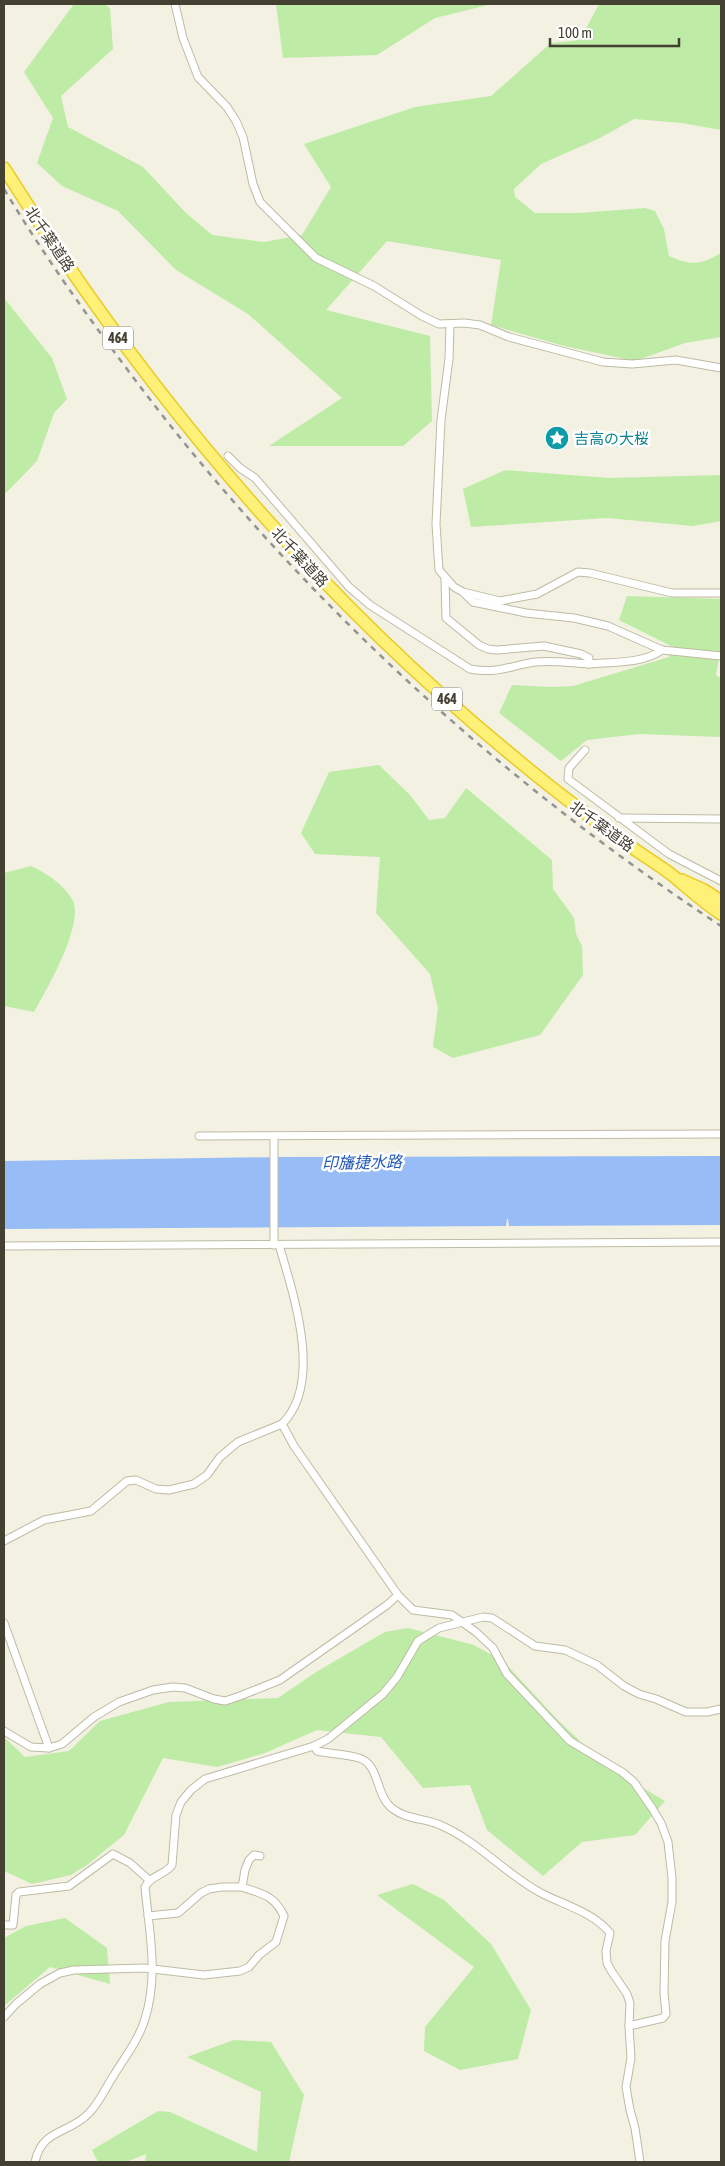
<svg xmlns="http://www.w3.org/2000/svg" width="725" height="2166" font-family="'Asap Condensed','Noto Sans JP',sans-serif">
	<rect width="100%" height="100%" fill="#f3f1e2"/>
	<!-- green -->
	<g fill="#beeba6">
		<path d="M74 4H104L110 8 113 49 61 96 68 127 143 167 186 213 212 235 264 242 302 235 331 187 304 144 415 107 491 96 551 43 580 40 599 4H721V130L682 123 634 119 600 138 541 164 514 189 515 197 535 213H579L645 208 655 211 664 229 669 256C691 266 701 265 721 253V337L685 343 635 361 564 346 491 325 501 260 387 241 326 310 430 336 432 421 403 446H269L342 398 248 314 176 270 118 211 62 186 37 163 53 118 24 72Z"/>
		<polygon points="276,4 492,4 435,18 377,55 283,58"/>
		<polygon points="4,298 52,358 67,399 54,413 37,461 4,495"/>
		<polygon points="505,470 609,478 721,475 721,521 693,526 607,518 471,527 463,489"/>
		<polygon points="627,596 721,599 721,647 716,675 721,678 721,737 639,734 587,740 561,761 499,713 512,685 552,687 573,686 669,657 673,647 619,620"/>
		<polygon points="379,765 410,795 429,820 445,818 466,788 552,860 553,889 574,918 576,934 582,946 583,975 540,1035 453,1058 433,1047 438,1008 430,974 376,913 380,857 315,854 301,833 329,772"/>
		<path d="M31 866C46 873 63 884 72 899 86 922 46 991 34 1012L4 1006V873Z"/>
		<polygon points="408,1628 474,1645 504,1662 556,1718 606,1766 665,1801 635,1835 582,1842 543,1876 487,1830 470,1785 423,1788 381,1737 317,1730 265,1753 217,1767 163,1758 124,1835 87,1865 71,1875 32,1884 4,1871 4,1737 25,1757 69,1751 100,1721 169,1702 278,1698 316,1672 385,1632"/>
		<polygon points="413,1884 444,1900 491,1944 531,2010 518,2059 460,2070 424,2051 425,2027 474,1967 377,1895"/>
		<polygon points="65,1918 107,1948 110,1984 50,1967 4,2006 4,1938 26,1926"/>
		<polygon points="234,2040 271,2042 304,2095 289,2162 145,2162 146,2154 126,2162 98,2162 92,2150 158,2111 170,2112 257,2152 261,2092 187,2057"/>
	</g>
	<!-- water -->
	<polygon fill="#98bcf6" points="721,1156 721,1225 509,1226 508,1219 507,1219 506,1226 4,1229 4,1161 282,1157"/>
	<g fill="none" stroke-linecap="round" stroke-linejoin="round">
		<!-- minor casing -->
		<g stroke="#bebba4" stroke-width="9">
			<g id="minor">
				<polyline points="175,4 183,38 198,77 227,107 236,121 243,137 253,184 260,202 316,258 374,286 422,316 439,324 464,323 480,325 509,337 603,362 632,364 676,360 721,368"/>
				<polyline points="450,325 449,359 441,420 436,524 439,570 454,587 463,592 500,601 537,594 578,572 590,573 672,593 721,593"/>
				<path d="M228 456 240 468 255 478 349 587 370 605 470 669C498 674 509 666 535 662 552 660 571 663 589 664V658L581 654 544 646 497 650 488 649 479 645 446 618 445 578"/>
				<polyline points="464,593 473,602 526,613 574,618 608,626 662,650 721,656"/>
				<path d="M589 664C611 662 643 664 662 650"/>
				<polyline points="585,750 569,768 568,779 669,854 721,881"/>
				<polyline points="619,818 721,819"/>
				<polyline points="199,1136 721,1134"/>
				<polyline points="274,1136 274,1245"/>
				<path d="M279 1245C293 1293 324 1383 282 1424L294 1446 398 1595 413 1610 452 1615 476 1632 493 1648 507 1674 570 1741 622 1772 634 1782 652 1808 661 1823 668 1842 672 1878V1902L665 1941 664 1993 666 2014 663 2018 629 2026"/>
				<polyline points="4,1246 721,1242"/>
				<polyline points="4,1541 44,1520 91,1511 127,1481 136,1480 156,1489 169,1490 194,1484 207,1475 220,1457 238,1442 282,1424"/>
				<polyline points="4,1623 49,1748"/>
				<polyline points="4,1731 31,1747 49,1748 62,1744 94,1717 119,1702 153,1690 173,1687 185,1688 214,1699 225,1701 240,1696 280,1680 387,1605 398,1595"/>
				<path d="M314 1746 317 1751C331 1754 345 1754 359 1758 380 1764 375 1796 393 1809 408 1820 425 1818 440 1825 478 1841 505 1874 541 1893 564 1905 593 1912 610 1933L606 1951 607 1963 612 1972 627 1994 630 2003 629 2026 631 2058 626 2087 630 2110 635 2128 640 2162"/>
				<polyline points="148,1916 178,1913 201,1893 209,1889 222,1887 242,1887 245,1870 249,1860 254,1855 260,1856"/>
				<polyline points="4,1925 13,1925 16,1895 19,1892 69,1886 113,1854 130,1863 149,1880"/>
				<path d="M4 2017 16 2004 40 1984 60 1973 74 1970 144 1968 204 1975 240 1971 249 1967 259 1955 276 1942 284 1916C274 1895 262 1894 242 1887"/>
				<path d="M35 2162C42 2128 70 2134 89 2113 99 2103 106 2087 114 2075 125 2057 139 2039 145 2019 159 1974 149 1931 145 1887 151 1875 165 1875 172 1865L176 1815 181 1802 191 1790 205 1779 314 1746 328 1739 383 1694 397 1677 418 1641 439 1628 483 1617 492 1618 535 1646 565 1650 597 1665 624 1686 639 1694 656 1699 686 1712H707L721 1709"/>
			</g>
		</g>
		<!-- trunk casing -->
		<g stroke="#eaca25" stroke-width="14">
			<g id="trunk">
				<path d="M4 168C142 388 308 587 508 752 547 785 588 816 629 845 643 856 658 864 672 875 688 888 703 902 721 914"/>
				<polyline points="682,880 704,890 721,901"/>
			</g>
		</g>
		<!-- minor -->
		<use href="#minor" stroke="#fff" stroke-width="7"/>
		<!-- trunk -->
		<use href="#trunk" stroke="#fff077" stroke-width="11"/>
		<!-- rail -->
		<path stroke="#939393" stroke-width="2.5" stroke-dasharray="6 6" stroke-linecap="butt" d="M4 189C40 249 80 306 121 361 286 585 489 773 721 926"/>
	</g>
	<!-- icons -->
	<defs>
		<g id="sight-disc" transform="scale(1.25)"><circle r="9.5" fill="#0f9aa8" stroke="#fff"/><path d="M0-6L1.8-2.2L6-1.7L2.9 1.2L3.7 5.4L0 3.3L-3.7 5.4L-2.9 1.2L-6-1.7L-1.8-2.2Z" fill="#fff"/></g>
	</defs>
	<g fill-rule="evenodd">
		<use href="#sight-disc" x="557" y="438"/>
	</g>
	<g text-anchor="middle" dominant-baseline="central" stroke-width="5" stroke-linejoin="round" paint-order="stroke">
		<!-- shield labels -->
		<g fill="#fff" stroke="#7c7a70" stroke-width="1">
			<rect x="103" y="326.5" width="30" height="23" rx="4"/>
			<rect x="432" y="687.5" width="30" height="23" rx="4"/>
		</g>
		<g font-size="14" font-weight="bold" fill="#444132">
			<text x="118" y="338">464</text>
			<text x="447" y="699">464</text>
		</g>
		<!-- street labels -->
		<g font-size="15" fill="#444132" stroke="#fff">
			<text transform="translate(50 239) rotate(56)">北千葉道路</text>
			<text transform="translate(300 557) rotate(47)">北千葉道路</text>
			<text transform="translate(602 826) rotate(36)">北千葉道路</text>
		</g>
		<!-- culture labels -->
		<g font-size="15" fill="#0d838f" stroke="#fff" text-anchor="start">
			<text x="574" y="438">吉高の大桜</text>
		</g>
		<!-- water labels -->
		<g font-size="16" font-style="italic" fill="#245bb8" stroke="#fff">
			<text transform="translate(362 1162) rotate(-1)">印旛捷水路</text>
		</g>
	</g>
	<!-- border -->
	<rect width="725" height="2166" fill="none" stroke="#444132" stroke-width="10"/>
	<!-- scale -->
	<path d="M550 38v8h129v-8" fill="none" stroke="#444132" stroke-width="2.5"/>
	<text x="558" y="38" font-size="15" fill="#444132" stroke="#ffffff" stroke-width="4" paint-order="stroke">100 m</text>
</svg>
